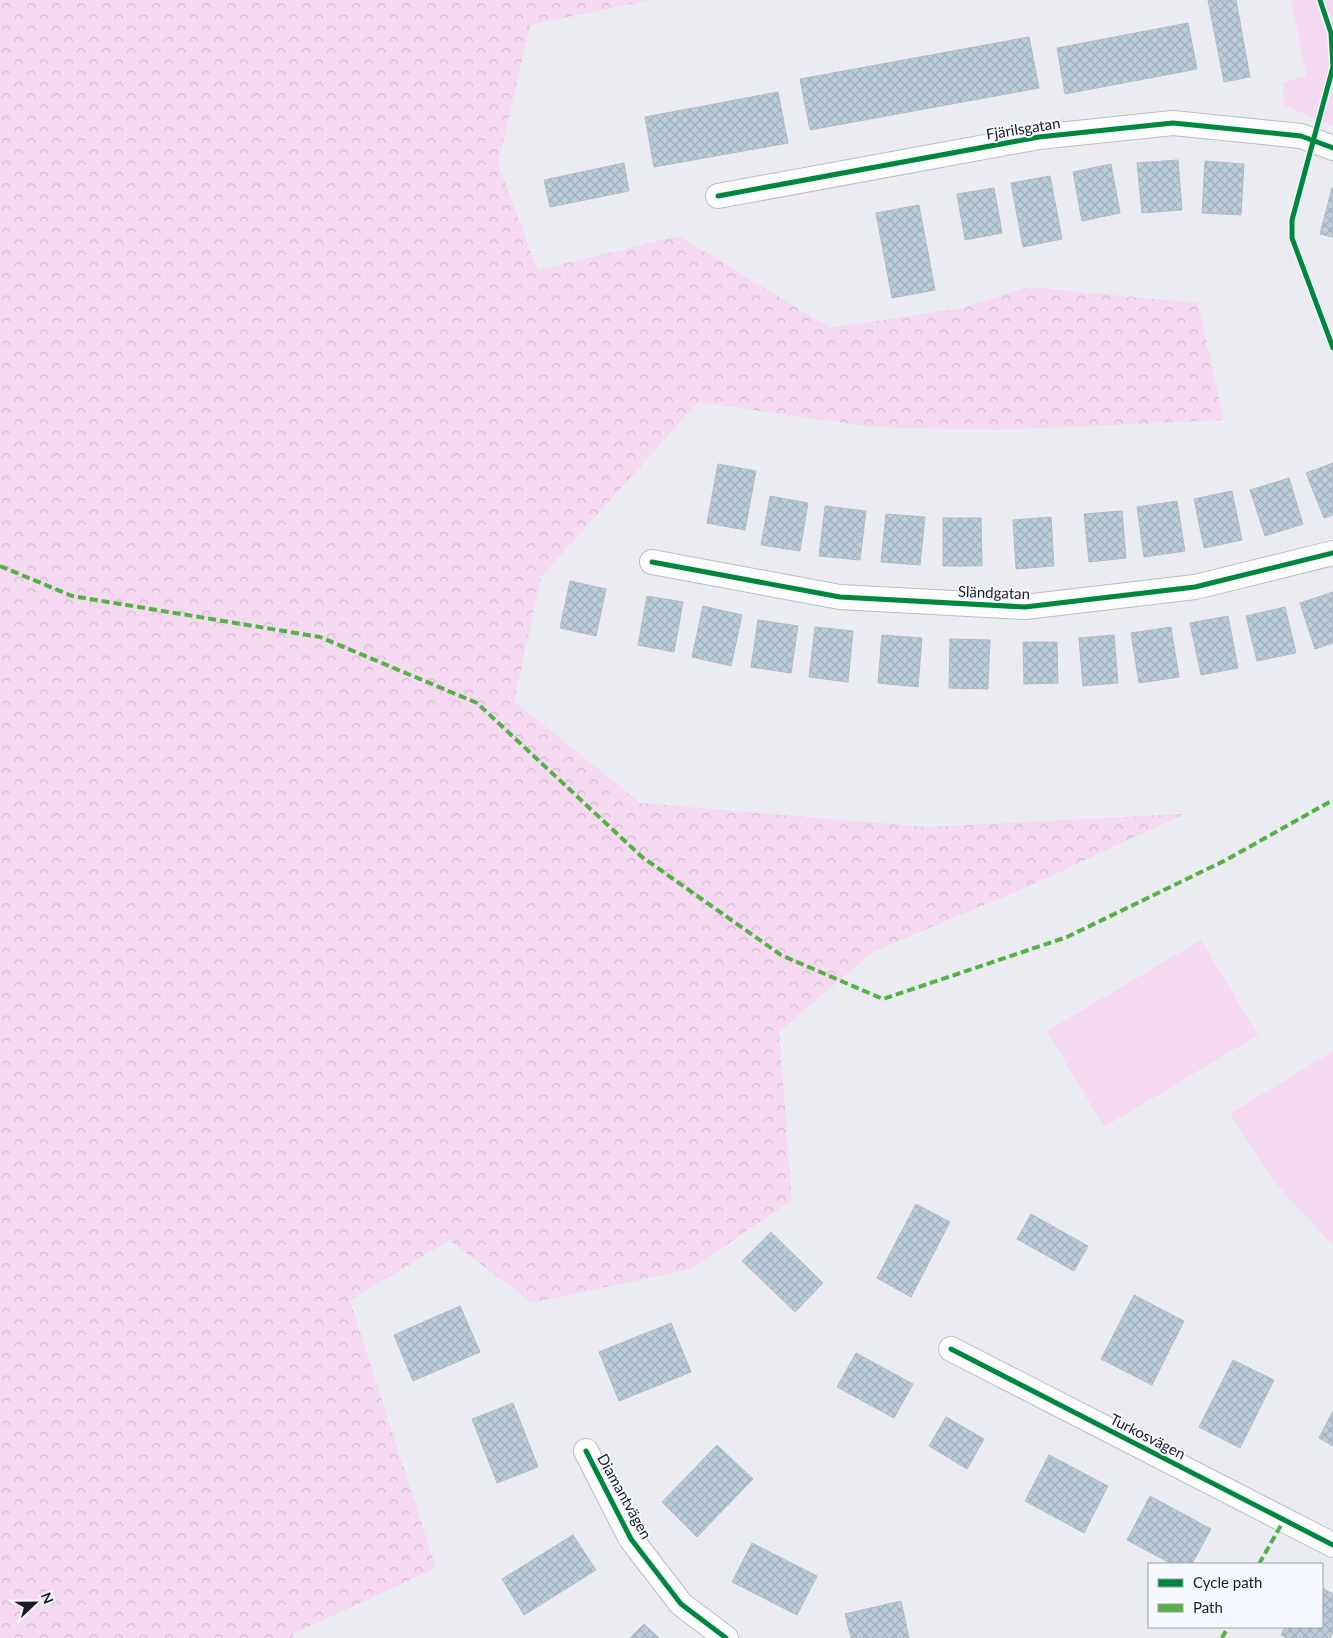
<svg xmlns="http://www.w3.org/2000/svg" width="1333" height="1638" font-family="Lato,sans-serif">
	<defs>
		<pattern id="forest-crowns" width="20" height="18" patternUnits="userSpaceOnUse" patternTransform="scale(1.25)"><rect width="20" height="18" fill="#f4d9f1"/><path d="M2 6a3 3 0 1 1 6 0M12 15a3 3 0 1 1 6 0" fill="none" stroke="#d1bace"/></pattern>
		<pattern id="building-cross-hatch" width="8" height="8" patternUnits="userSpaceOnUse" patternTransform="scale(1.25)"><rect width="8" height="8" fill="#bacddb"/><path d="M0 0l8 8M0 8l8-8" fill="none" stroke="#9fb0bc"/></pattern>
	</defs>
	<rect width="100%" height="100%" fill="#eaecf2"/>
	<!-- green -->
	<g fill="#f4d9f1">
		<polygon points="1291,0 1333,0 1333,126 1284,105 1283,83 1306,75"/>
		<polygon points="1201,940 1258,1035 1104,1127 1047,1031"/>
		<polygon points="1333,1051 1333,1245 1273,1181 1230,1114"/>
	</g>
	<!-- forest -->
	<polygon fill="url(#forest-crowns)" points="0,0 650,0 530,25 498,164 538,270 679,236 830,328 962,308 1028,287 1198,303 1224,420 1001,430 873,427 698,402 541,577 514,701 640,803 928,827 1184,814 1023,889 874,951 779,1032 792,1200 691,1269 532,1303 449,1240 350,1301 436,1568 293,1634 293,1638 0,1638"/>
	<!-- building -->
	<g fill="url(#building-cross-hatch)" stroke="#b6b9bd">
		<polygon points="1208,0 1236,0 1250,77 1224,82"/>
		<polygon points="1188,23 1197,69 1065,94 1057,48"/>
		<polygon points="1029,37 1039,88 810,130 800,79"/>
		<polygon points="778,92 788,143 654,167 645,117"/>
		<polygon points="1178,160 1182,210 1142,213 1137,163"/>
		<polygon points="1205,161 1244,164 1241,215 1202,213"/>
		<polygon points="624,163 629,191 550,207 544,180"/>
		<polygon points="1111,164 1120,213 1082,221 1073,172"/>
		<polygon points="1050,176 1062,239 1023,247 1011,183"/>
		<polygon points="994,188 1002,233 965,240 957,194"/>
		<polygon points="1332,188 1333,189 1333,237 1320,234"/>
		<polygon points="919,205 935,290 892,298 876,213"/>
		<polygon points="1333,463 1333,515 1324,518 1306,473"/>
		<polygon points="718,464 756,471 745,530 707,523"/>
		<polygon points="1289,478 1303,524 1265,536 1250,490"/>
		<polygon points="1232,491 1242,540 1204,548 1194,499"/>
		<polygon points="770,496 808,503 800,551 761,545"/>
		<polygon points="1177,501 1185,551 1144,557 1137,507"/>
		<polygon points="825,506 866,511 860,560 819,556"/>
		<polygon points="1122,511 1126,558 1089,562 1084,514"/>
		<polygon points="886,514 925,517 920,565 881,562"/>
		<polygon points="1051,517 1054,566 1016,569 1013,520"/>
		<polygon points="943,518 981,518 982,566 943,566"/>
		<polygon points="570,581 606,589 596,636 560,628"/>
		<polygon points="1333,592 1333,643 1315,649 1300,603"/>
		<polygon points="647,596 683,602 674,652 638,645"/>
		<polygon points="703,606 742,615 731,666 692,657"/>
		<polygon points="1285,607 1296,653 1257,661 1246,616"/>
		<polygon points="1228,616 1238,668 1201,675 1190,623"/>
		<polygon points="758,620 798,626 791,673 751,667"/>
		<polygon points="815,627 853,631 848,682 809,677"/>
		<polygon points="1171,627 1179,677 1139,683 1131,633"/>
		<polygon points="882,635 922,638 918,687 878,683"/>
		<polygon points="1114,635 1118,683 1083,686 1079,638"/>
		<polygon points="950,639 990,640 988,689 949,688"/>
		<polygon points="1023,642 1057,642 1058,683 1024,684"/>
		<polygon points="916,1204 950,1222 911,1297 877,1278"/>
		<polygon points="1031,1214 1088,1246 1074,1271 1017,1239"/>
		<polygon points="771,1232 823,1283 795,1312 742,1261"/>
		<polygon points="1134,1295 1184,1321 1152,1385 1101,1359"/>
		<polygon points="460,1306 480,1352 413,1381 394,1335"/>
		<polygon points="671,1323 691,1372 619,1401 599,1352"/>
		<polygon points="856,1353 913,1384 894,1418 837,1387"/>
		<polygon points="1233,1360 1274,1380 1240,1448 1199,1427"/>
		<polygon points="513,1403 538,1467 497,1483 472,1419"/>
		<polygon points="1333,1411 1333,1446 1319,1438"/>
		<polygon points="946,1417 984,1439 967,1469 929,1446"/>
		<polygon points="717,1445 753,1479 697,1537 662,1502"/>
		<polygon points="1049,1455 1108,1486 1084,1533 1025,1501"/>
		<polygon points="1150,1496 1211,1529 1192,1564 1172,1564 1127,1540"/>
		<polygon points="573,1535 596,1570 524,1615 502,1579"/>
		<polygon points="752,1543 817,1576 797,1615 732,1582"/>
		<polygon points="1322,1588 1333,1594 1333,1632 1330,1638 1286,1638 1281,1635 1285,1627 1322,1627"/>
		<polygon points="901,1601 909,1638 851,1638 845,1614"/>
		<polygon points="644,1624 659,1638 630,1638"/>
	</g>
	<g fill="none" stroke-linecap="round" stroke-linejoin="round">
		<!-- minor casing -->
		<g stroke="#bdbec3" stroke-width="26">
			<g id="minor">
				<polyline points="718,196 1039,137 1173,123 1301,136 1333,148"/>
				<polyline points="652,562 840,597 1025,607 1195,587 1333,553"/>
				<polyline points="951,1349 1333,1545"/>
				<polyline points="586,1451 631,1539 681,1604 726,1638"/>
			</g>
		</g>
		<!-- minor -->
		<use href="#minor" stroke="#fcfcfd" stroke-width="24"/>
		<!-- quiet -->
		<g stroke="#55b145" stroke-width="4" stroke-dasharray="8 4" stroke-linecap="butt">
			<polyline points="0,566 72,596 320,637 477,703 642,857 781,955 883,999 1067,937 1226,860 1333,800"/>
			<polyline points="1259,1564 1284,1520"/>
			<polyline points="1222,1638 1228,1627"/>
		</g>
		<!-- cycleway casing -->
		<g stroke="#f6f8ff" stroke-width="8">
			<g id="cycleway">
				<polyline points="1320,0 1331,33 1333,67 1292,220 1292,238 1333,348"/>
				<polyline points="718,196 1039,137 1173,123 1301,136 1333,148"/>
				<polyline points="652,562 840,597 1025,607 1195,587 1333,553"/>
				<polyline points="951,1349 1333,1545"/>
				<polyline points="586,1451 631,1539 681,1604 726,1638"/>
			</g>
		</g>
		<!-- cycleway -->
		<use href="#cycleway" stroke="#00873e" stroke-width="5"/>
	</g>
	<g text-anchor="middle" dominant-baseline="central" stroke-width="4" stroke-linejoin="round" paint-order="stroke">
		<!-- street labels -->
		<g font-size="15" fill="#1c1d21" stroke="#f6f8ff">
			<text transform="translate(1023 128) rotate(-9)">Fjärilsgatan</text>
			<text transform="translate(994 592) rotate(2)">Sländgatan</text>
			<text transform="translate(1148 1436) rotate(27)">Turkosvägen</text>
			<text transform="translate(625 1496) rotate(61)">Diamantvägen</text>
		</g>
	</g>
	<!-- legend -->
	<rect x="1148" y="1563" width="175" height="65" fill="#f6f8ff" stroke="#9fa0a6"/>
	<rect x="1158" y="1579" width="25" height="8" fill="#00873e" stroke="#9fa0a6"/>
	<text x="1193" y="1588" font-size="15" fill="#1c1d21">Cycle path</text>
	<rect x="1158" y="1604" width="25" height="8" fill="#55b145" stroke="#9fa0a6"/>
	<text x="1193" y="1613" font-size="15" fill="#1c1d21">Path</text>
	<!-- north arrow -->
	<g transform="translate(35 1603) rotate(68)" stroke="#f6f8ff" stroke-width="4" paint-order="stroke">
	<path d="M0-4L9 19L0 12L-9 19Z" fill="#1c1d21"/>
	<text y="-8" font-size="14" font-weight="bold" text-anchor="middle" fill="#1c1d21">N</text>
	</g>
</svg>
